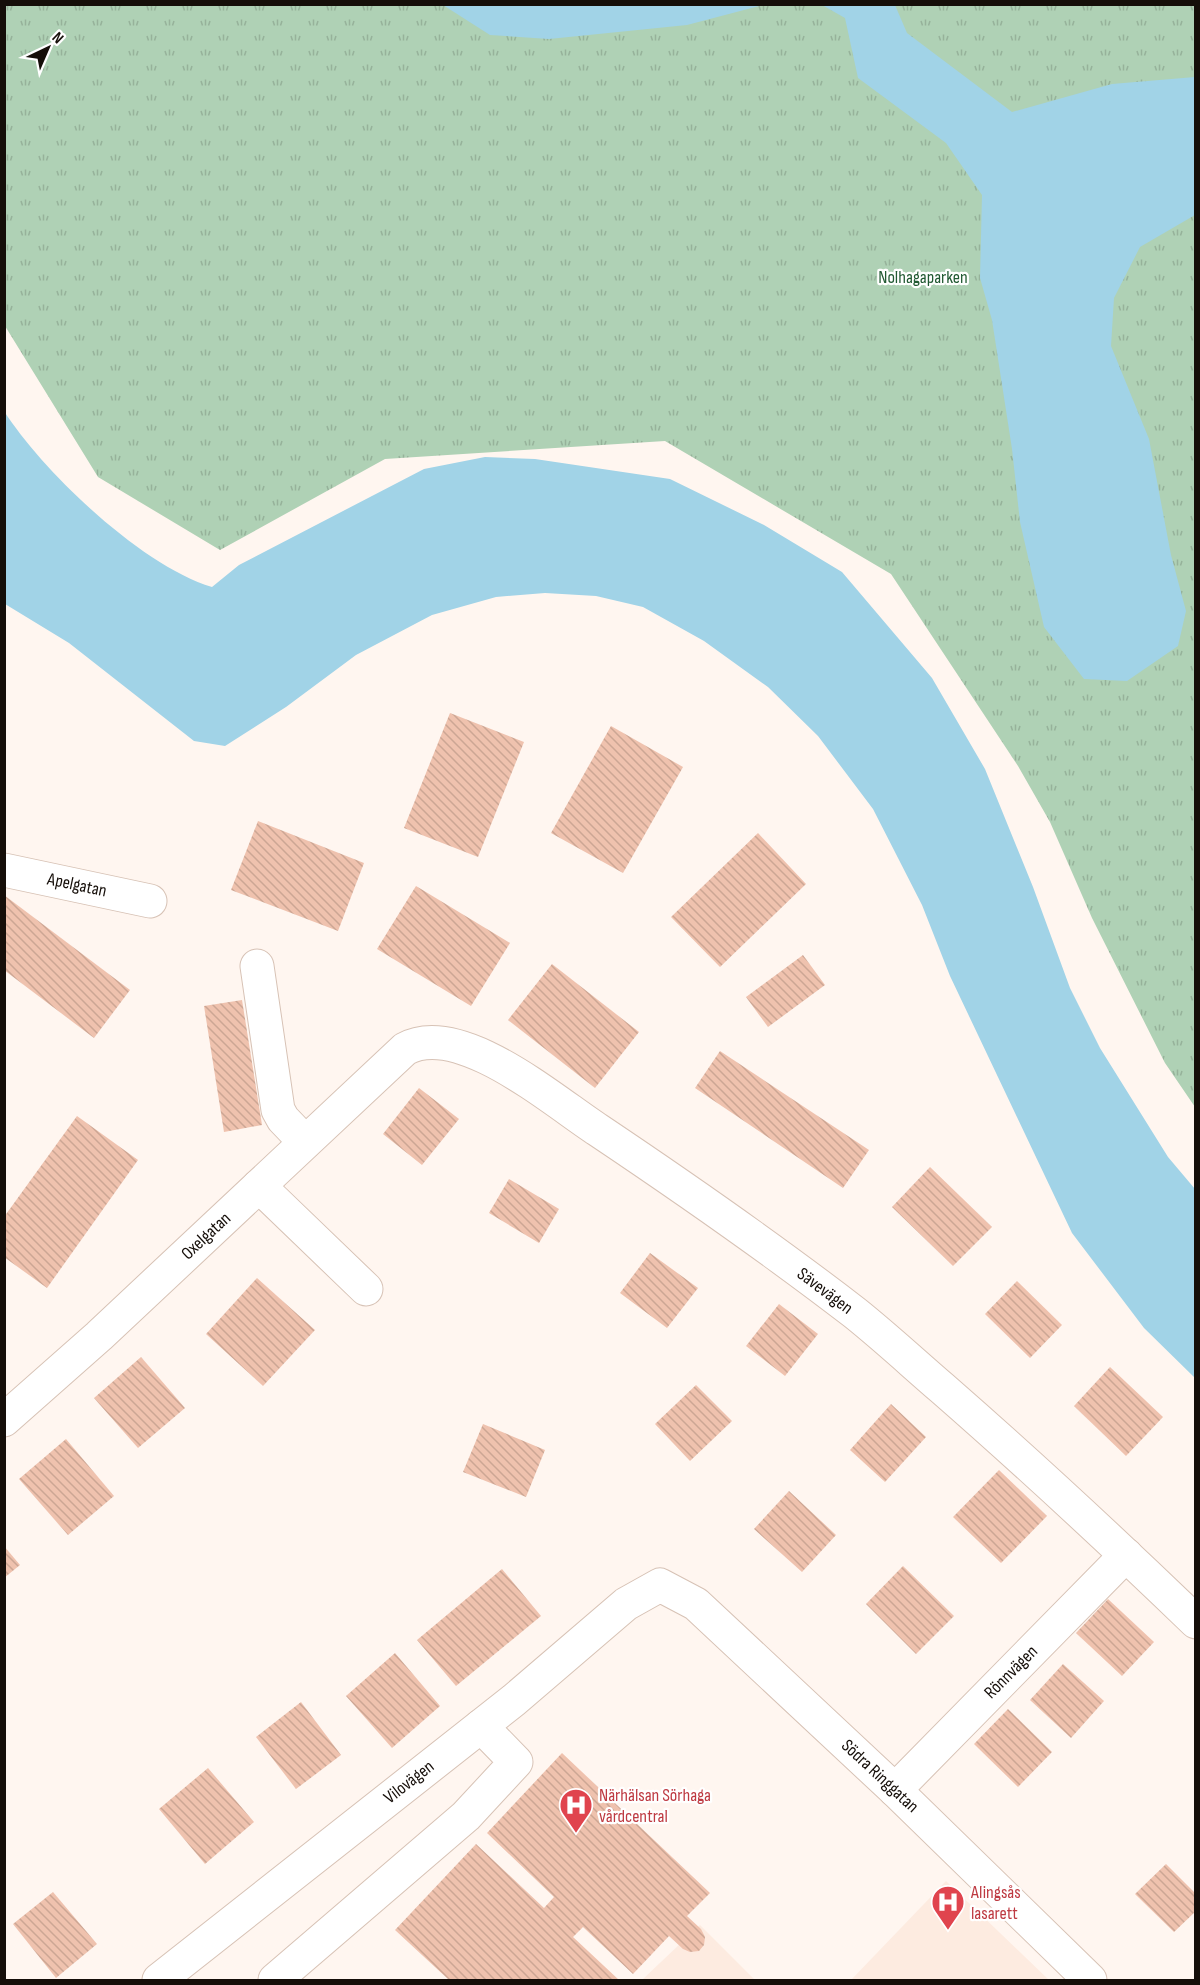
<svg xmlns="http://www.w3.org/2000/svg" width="1200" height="1985" font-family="'Sofia Sans Condensed',sans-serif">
	<defs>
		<pattern id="park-tufts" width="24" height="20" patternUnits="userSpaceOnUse" patternTransform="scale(1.5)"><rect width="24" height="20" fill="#afd1b5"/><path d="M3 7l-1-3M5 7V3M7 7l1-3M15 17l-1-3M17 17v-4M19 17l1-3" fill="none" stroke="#96b29a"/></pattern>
		<pattern id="building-back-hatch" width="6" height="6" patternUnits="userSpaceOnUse" patternTransform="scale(1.5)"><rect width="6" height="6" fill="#efc2ae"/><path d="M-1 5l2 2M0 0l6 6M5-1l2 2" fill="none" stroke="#cca694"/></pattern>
	</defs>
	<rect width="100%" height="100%" fill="#fff6f0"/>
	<!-- built -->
	<g fill="#fdebe0">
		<polygon points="946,1881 1049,1980 851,1980"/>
		<polygon points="700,1925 755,1980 642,1980"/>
	</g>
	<!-- park -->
	<polygon fill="url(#park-tufts)" points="5,5 1195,5 1195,1107 1165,1063 1092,918 1050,822 1018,766 891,574 665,441 385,459 220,550 98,477 5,326"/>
	<!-- water -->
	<g fill="#a1d3e7">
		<polygon points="443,5 763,5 687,25 549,39 490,35"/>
		<polygon points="822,5 895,5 907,33 1012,112 1112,84 1195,77 1195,215 1140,247 1114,298 1111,346 1149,439 1171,555 1186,611 1178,646 1127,681 1084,679 1044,627 1020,522 1012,449 992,320 980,278 982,195 946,143 858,78 845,18"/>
		<path d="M4 411C44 473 142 566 212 587L239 565 424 469 485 457 535 459 670 479 764 525 842 572 932 678 985 769 1033 887 1070 988 1100 1048 1168 1157 1195 1189V1378L1144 1328 1072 1233 950 976 922 905 873 809 818 736 768 687 704 641 643 607 596 596 545 593 496 597 432 615 356 655 286 707 225 746 194 741 69 643 5 604Z"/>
	</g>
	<!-- building -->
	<g fill="url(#building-back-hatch)">
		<polygon points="450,713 524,742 478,857 404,828"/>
		<polygon points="611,726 683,767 623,873 551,833"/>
		<polygon points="258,821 364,863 338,931 231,890"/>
		<polygon points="758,833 806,884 720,967 671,917"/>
		<polygon points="416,886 510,943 471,1006 377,949"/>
		<polygon points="4,895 130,990 94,1038 4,970"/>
		<polygon points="803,955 825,985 768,1027 746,997"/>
		<polygon points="552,964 639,1032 595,1088 508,1020"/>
		<polygon points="242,1000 262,1125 224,1132 204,1006"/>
		<polygon points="720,1051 869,1150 843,1188 695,1088"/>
		<polygon points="419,1088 459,1119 422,1165 383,1134"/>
		<polygon points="77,1116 138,1160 47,1288 4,1257 4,1217"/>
		<polygon points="930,1167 992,1227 953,1266 892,1207"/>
		<polygon points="509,1179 559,1209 539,1243 489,1213"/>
		<polygon points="650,1253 698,1288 667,1328 620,1293"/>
		<polygon points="257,1278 315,1330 263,1386 206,1334"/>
		<polygon points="1017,1281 1062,1325 1030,1358 985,1314"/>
		<polygon points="779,1304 818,1334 785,1376 746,1346"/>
		<polygon points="141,1357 185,1408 138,1448 94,1398"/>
		<polygon points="1110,1367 1163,1417 1126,1456 1074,1406"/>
		<polygon points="696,1385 732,1421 690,1461 655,1424"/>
		<polygon points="891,1404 926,1437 885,1482 850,1450"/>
		<polygon points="483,1424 545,1450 526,1497 463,1472"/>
		<polygon points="66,1439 114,1496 68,1535 19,1479"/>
		<polygon points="999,1470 1047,1516 1001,1563 953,1517"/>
		<polygon points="789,1491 836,1535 802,1572 754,1529"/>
		<polygon points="4,1546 20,1565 4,1578"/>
		<polygon points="903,1566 954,1616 916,1654 866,1604"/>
		<polygon points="502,1569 541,1616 456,1686 417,1640"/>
		<polygon points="1108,1599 1154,1642 1122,1676 1076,1633"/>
		<polygon points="395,1653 440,1706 392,1748 346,1696"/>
		<polygon points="1063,1664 1104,1701 1071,1738 1030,1700"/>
		<polygon points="301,1702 341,1755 296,1789 256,1737"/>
		<polygon points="1008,1709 1052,1752 1018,1787 974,1744"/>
		<polygon points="562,1753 710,1893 687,1916 701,1929 705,1937 704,1945 699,1951 690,1952 683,1949 669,1936 633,1974 583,1927 573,1937 619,1980 449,1980 395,1930 476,1844 544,1908 554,1897 487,1833"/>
		<polygon points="208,1768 254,1822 205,1864 159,1809"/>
		<polygon points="1166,1864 1196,1894 1196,1911 1174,1932 1135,1894"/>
		<polygon points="53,1892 97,1944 56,1978 13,1924"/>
	</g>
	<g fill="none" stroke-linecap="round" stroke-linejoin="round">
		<!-- minor casing -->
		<g stroke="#d7c2b5" stroke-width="35">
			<g id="minor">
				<polyline points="4,870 150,901"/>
				<polyline points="257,966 278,1110 283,1119 305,1142"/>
				<polyline points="259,1186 366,1289"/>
				<path d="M4 1420 99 1336 405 1049C459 1019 552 1100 598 1130 686 1189 772 1249 855 1313 885 1337 913 1363 942 1388 1029 1464 1113 1542 1196 1622"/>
				<polyline points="895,1790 1126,1555"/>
				<polyline points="159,1980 514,1700 626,1604 660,1585 696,1604 895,1790 1090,1980"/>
				<polyline points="275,1980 466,1816 516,1762 481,1726"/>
			</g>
		</g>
		<!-- minor -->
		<use href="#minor" stroke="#fff" stroke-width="33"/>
	</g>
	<!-- icons -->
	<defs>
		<g id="hospital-pin" transform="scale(1.725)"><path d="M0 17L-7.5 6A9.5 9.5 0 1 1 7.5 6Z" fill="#e0444e" stroke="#fff"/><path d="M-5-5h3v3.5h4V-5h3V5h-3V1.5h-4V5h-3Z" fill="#fff"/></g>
	</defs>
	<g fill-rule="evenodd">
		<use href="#hospital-pin" x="576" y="1805"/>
		<use href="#hospital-pin" x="948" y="1902"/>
	</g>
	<g text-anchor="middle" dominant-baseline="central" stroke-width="4.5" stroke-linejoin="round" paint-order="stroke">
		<!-- park labels -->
		<g font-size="18" fill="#215932" stroke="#fff">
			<text x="923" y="277">Nolhagaparken</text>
		</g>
		<!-- street labels -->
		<g font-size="18" fill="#150e09" stroke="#fff">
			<text transform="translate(77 885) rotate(12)">Apelgatan</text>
			<text transform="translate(206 1236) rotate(-43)">Oxelgatan</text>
			<text transform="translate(825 1291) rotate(37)">Sävevägen</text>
			<text transform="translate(1011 1672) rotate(-45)">Rönnvägen</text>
			<text transform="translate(880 1776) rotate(43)">Södra Ringgatan</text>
			<text transform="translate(409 1782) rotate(-38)">Vilovägen</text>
		</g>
		<!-- health labels -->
		<g font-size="18" fill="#be3a42" stroke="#fff" text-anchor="start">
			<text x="599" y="1795">Närhälsan Sörhaga<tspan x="599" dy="21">vårdcentral</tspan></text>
			<text x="971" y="1892">Alingsås<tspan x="971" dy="21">lasarett</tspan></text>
		</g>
	</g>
	<!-- border -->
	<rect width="1200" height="1985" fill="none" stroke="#150e09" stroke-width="12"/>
	<!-- north arrow -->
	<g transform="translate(48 48) rotate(44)" stroke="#ffffff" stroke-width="4.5" paint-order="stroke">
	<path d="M0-4.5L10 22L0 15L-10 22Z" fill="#150e09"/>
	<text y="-9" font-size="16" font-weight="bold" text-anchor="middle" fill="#150e09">N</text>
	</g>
</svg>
